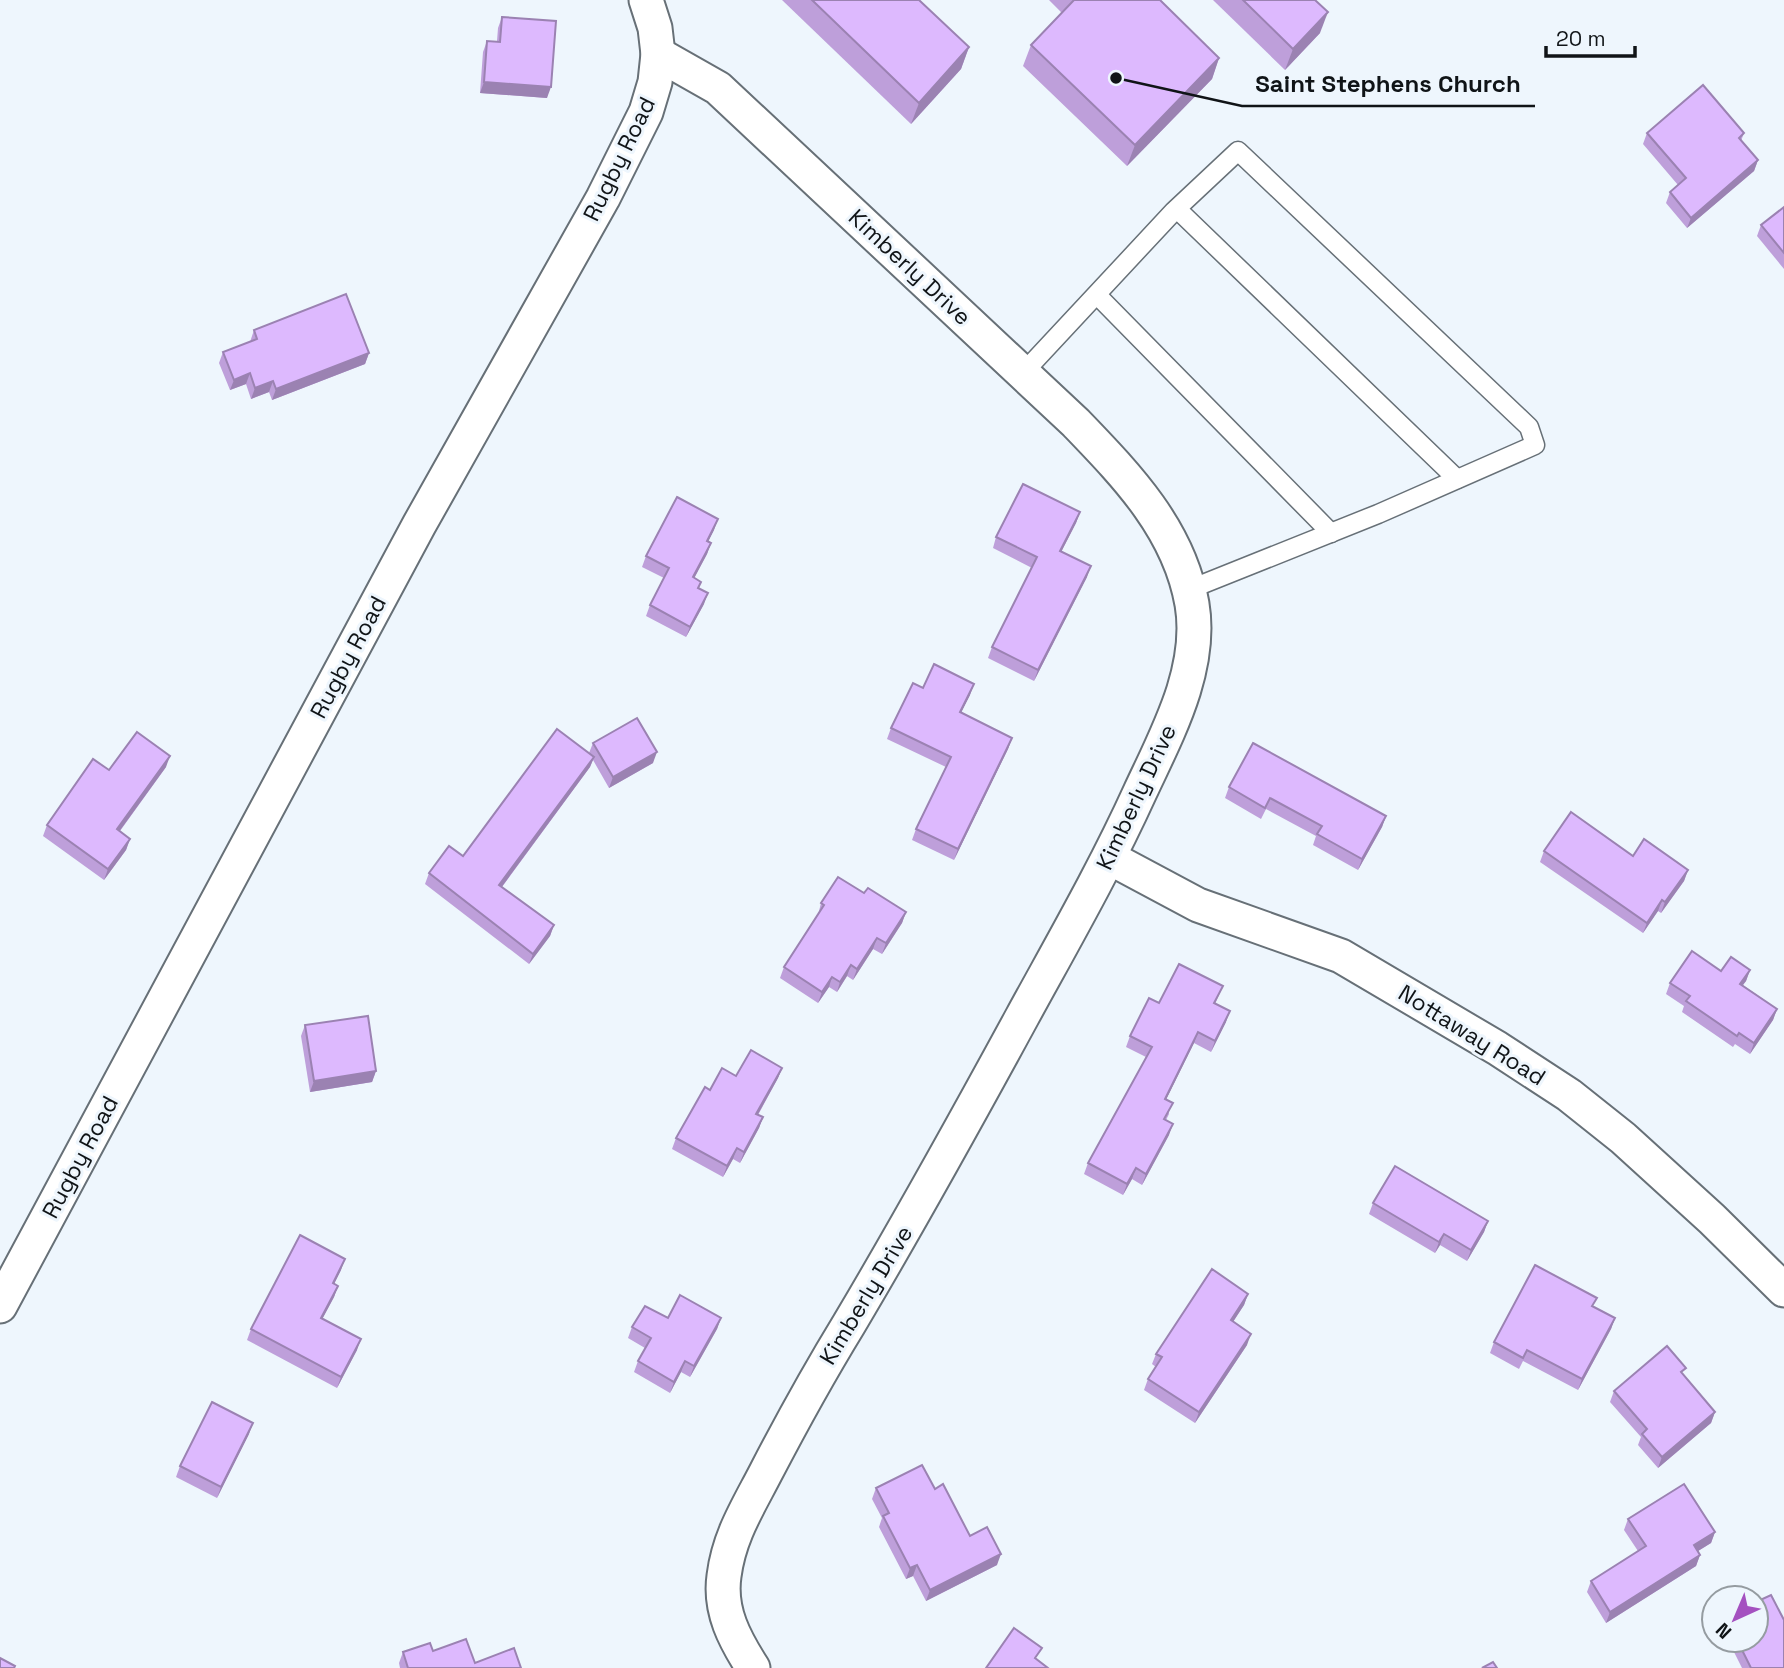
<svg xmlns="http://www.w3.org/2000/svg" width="1784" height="1668" font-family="'Space Grotesk',sans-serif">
	<rect width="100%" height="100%" fill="#eef6fd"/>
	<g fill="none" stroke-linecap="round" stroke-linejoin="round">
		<!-- service casing -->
		<g stroke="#677077" stroke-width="21">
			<g id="service">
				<polyline points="1177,209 1457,479"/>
				<polyline points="1097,295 1331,533"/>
				<polyline points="1023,373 1174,211 1238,151 1529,427 1535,445 1378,514 1188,590"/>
			</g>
		</g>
		<!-- minor casing -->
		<g stroke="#677077" stroke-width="37">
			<g id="minor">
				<path d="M658 54 718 88 1076 423C1126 475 1179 529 1192 604 1203 669 1167 734 1140 792 1105 869 1063 942 1022 1017 966 1120 909 1223 849 1324 819 1373 792 1422 766 1472 748 1507 729 1536 724 1576 719 1611 735 1640 753 1668"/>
				<polyline points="1110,858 1198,905 1341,956 1497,1048 1569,1095 1623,1138 1712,1219 1784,1290"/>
				<polyline points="0,1306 419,525 603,198 646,112 655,82 658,54 655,28 646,0"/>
			</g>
		</g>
		<!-- service -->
		<use href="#service" stroke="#fff" stroke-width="18"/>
		<!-- minor -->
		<use href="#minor" stroke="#fff" stroke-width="33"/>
	</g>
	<!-- wall -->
	<g fill="#be9fda">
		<polygon points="782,0 919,0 969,47 961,69 911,124"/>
		<polygon points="1049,0 1160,0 1219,58 1212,79 1127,166 1023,66 1031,45 1062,13"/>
		<polygon points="1213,0 1315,0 1320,33 1285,70"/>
		<polygon points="502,17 547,98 480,93 483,52 487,41 497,41 498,28"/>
		<polygon points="1647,133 1744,133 1741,141 1758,160 1754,171 1687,228 1666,203 1670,192 1678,185 1643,144"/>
		<polygon points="1784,207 1784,269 1757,236 1761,225"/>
		<polygon points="254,330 369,353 365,364 272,400 269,392 251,399 246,384 230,390 219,363 223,352 250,342"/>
		<polygon points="1080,512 1076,523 1061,552 1087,577 1034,681 988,658 992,647 1032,568 993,548 996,537"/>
		<polygon points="714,530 708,541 711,543 707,554 694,578 704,604 686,637 646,616 650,605 664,578 642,567 646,556"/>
		<polygon points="923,688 970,695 961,712 1012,738 1008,749 954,860 912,840 916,829 946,767 887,739 891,728"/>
		<polygon points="593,743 653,763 609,788 593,760 590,767 502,887 554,925 550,936 529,964 425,884 429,873 463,856 589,753"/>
		<polygon points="166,767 120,831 130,839 126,850 104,880 43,836 47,825 109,770"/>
		<polygon points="1229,787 1386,816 1382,827 1358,870 1313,845 1316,836 1266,809 1261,819 1225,798"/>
		<polygon points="1544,851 1633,856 1688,870 1684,881 1661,913 1658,911 1643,933 1540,862"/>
		<polygon points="864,893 906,912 902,923 882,954 873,949 853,980 847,976 837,992 829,987 818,1003 780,978 784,967 818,915 821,903"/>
		<polygon points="1750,970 1746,981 1743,985 1777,1009 1773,1020 1750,1054 1735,1044 1733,1047 1682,1012 1684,1006 1666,994 1670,983 1721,971"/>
		<polygon points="1223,986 1215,1004 1226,1022 1211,1052 1194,1043 1166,1099 1169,1114 1166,1120 1169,1135 1142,1185 1132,1179 1123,1195 1084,1174 1088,1163 1146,1057 1126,1047 1130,1036 1159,1003"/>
		<polygon points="305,1025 376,1071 372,1082 310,1092 301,1036"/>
		<polygon points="782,1068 778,1078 758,1115 763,1117 759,1128 740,1163 733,1159 723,1177 672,1149 676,1138 710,1090 736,1076"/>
		<polygon points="1373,1203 1488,1221 1484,1232 1467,1261 1440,1245 1435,1253 1369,1214"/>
		<polygon points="341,1270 334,1284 338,1286 334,1297 322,1319 357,1350 337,1388 247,1340 251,1329"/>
		<polygon points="1248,1294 1244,1305 1233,1322 1247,1345 1195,1423 1144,1390 1148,1379 1156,1367 1152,1364 1156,1354"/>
		<polygon points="1594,1307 1615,1318 1611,1329 1578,1390 1523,1361 1519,1369 1490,1353 1494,1342"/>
		<polygon points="668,1318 721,1318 717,1329 690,1377 681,1372 670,1393 634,1372 638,1361 645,1348 628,1338 632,1327"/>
		<polygon points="1683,1375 1715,1412 1711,1423 1658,1468 1638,1445 1641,1437 1610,1402 1614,1391"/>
		<polygon points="249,1434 217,1498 176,1477 180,1466"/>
		<polygon points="876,1488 935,1489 970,1536 997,1565 926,1601 913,1576 906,1579 879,1527 882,1518 872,1499"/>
		<polygon points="1628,1519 1715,1532 1711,1543 1698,1551 1700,1555 1696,1566 1606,1623 1587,1592 1591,1581 1638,1551 1624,1530"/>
		<polygon points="1728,1640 1756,1640 1784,1668 1742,1668"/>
		<polygon points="433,1651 475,1663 521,1668 400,1668 399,1663 403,1652"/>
	</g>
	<!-- shaded-wall -->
	<g fill="#9b82b2">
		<polygon points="1328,12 1320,33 1285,70 1293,49"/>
		<polygon points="969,47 961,69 911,124 919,103"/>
		<polygon points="1219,58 1212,79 1127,166 1135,145"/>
		<polygon points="484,82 551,87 547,98 480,93"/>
		<polygon points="1758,160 1754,171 1687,228 1691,218"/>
		<polygon points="369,353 365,364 272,400 276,389"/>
		<polygon points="250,373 246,384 230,390 234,380"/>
		<polygon points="273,381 269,392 251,399 255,388"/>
		<polygon points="1080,512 1076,523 1056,562 1060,551"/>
		<polygon points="718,519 714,530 703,552 707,541"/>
		<polygon points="711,543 707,554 689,588 693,577"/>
		<polygon points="1091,566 1087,577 1034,681 1038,670"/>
		<polygon points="708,593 704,604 686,637 690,627"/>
		<polygon points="974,684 970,695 956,723 960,712"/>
		<polygon points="1012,738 1008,749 954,860 958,849"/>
		<polygon points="657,752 653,763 609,788 613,777"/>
		<polygon points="170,756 166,767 113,840 117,829"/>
		<polygon points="594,757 590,767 495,896 499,885"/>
		<polygon points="1386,816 1382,827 1358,870 1362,859"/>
		<polygon points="130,839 126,850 104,880 108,869"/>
		<polygon points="1688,870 1684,881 1661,913 1665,902"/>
		<polygon points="1662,900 1658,911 1643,933 1647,923"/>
		<polygon points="906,912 902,923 882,954 886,943"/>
		<polygon points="554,925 550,936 529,964 533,954"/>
		<polygon points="877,938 873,949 853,980 857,969"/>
		<polygon points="851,965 847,976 837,992 840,982"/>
		<polygon points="1750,970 1746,981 1736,994 1740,984"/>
		<polygon points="832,977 829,987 818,1003 822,992"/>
		<polygon points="1777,1009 1773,1020 1750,1054 1754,1043"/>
		<polygon points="1230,1011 1226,1022 1211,1052 1215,1041"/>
		<polygon points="1198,1032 1194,1043 1161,1110 1165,1099"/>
		<polygon points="782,1068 778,1078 752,1125 756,1114"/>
		<polygon points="376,1071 372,1082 310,1092 314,1081"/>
		<polygon points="763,1117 759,1128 740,1163 744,1152"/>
		<polygon points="1173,1124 1169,1135 1142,1185 1146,1174"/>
		<polygon points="737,1148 733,1159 723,1177 727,1166"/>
		<polygon points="1136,1168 1132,1179 1123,1195 1127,1184"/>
		<polygon points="1488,1221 1484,1232 1467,1261 1471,1250"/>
		<polygon points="1444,1234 1440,1245 1435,1253 1439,1242"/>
		<polygon points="345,1259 341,1270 329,1294 333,1283"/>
		<polygon points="338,1286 334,1297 317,1329 321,1318"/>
		<polygon points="1248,1294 1244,1305 1227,1331 1231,1320"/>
		<polygon points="721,1318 717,1329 690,1377 694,1366"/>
		<polygon points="1615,1318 1611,1329 1578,1390 1582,1379"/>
		<polygon points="1251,1334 1247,1345 1195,1423 1199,1412"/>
		<polygon points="361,1339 357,1350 337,1388 341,1377"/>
		<polygon points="685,1361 681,1372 670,1393 674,1382"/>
		<polygon points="1715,1412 1711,1423 1658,1468 1662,1457"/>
		<polygon points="253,1423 249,1434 217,1498 221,1487"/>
		<polygon points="1715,1532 1711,1543 1690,1556 1694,1545"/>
		<polygon points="1001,1554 997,1565 926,1601 930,1590"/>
		<polygon points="1700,1555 1696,1566 1606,1623 1610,1612"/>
		<polygon points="917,1565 913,1576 906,1579 910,1568"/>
	</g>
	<!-- building -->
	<g fill="#ddb9fe" stroke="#9b82b2" stroke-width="2">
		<polygon points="812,0 919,0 969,47 919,103"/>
		<polygon points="1074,0 1160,0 1219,58 1135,145 1031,45"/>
		<polygon points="1243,0 1315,0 1328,12 1293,49"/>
		<polygon points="502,17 556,21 551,87 484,82 487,41 500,42"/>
		<polygon points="1703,85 1744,133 1739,138 1758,160 1691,218 1670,192 1686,178 1647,133"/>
		<polygon points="1784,207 1784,253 1761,225"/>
		<polygon points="346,294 369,353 276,389 273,381 255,388 250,373 234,380 223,352 257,339 254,330"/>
		<polygon points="1023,484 1080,512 1060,551 1091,566 1038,670 992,647 1037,557 996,537"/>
		<polygon points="677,497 718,519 707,541 711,543 693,577 701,582 698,588 708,593 690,627 650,605 669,568 646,556"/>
		<polygon points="934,664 974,684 960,712 1012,738 958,849 916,829 951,757 891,728 913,683 923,688"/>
		<polygon points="637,718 657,752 613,777 593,743"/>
		<polygon points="557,729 594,757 499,885 554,925 533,954 429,873 449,846 463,856"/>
		<polygon points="137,732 170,756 117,829 130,839 108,869 47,825 93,759 109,770"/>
		<polygon points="1253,743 1386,816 1362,859 1317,834 1322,826 1270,798 1265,808 1229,787"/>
		<polygon points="1571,812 1633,856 1644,839 1688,870 1665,902 1662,900 1647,923 1544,851"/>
		<polygon points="838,877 864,893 868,888 906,912 886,943 877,938 857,969 851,965 840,982 832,977 822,992 784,967 824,905 821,903"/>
		<polygon points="1692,951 1721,971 1731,957 1750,970 1740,984 1777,1009 1754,1043 1739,1033 1737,1036 1686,1001 1690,996 1670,983"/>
		<polygon points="1179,964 1223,986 1214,1003 1230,1011 1215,1041 1198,1032 1165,1099 1173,1103 1164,1119 1173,1124 1146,1174 1136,1168 1127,1184 1088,1163 1152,1047 1130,1036 1149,998 1159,1003"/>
		<polygon points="368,1016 376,1071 314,1081 305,1025"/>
		<polygon points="751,1050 782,1068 756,1114 763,1117 744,1152 737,1148 727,1166 676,1138 705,1087 710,1090 722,1068 736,1076"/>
		<polygon points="1395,1166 1488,1221 1471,1250 1444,1234 1439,1242 1373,1203"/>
		<polygon points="300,1235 345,1259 333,1283 338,1286 321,1318 361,1339 341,1377 251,1329"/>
		<polygon points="1535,1265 1597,1298 1592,1306 1615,1318 1582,1379 1527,1350 1523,1358 1494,1342"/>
		<polygon points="1212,1269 1248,1294 1231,1320 1251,1334 1199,1412 1148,1379 1162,1357 1156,1354"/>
		<polygon points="680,1295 721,1318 694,1366 685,1361 674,1382 638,1361 651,1338 632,1327 645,1306 668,1318"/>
		<polygon points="1667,1346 1686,1368 1681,1372 1715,1412 1662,1457 1642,1434 1647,1429 1614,1391"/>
		<polygon points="212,1402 253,1423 221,1487 180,1466"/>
		<polygon points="922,1465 935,1489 943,1484 970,1536 987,1527 1001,1554 930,1590 917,1565 910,1568 883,1516 889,1513 876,1488"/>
		<polygon points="1684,1484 1715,1532 1694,1545 1700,1555 1610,1612 1591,1581 1646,1546 1628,1519"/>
		<polygon points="1771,1595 1784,1620 1784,1668 1751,1668 1737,1640 1756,1640 1756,1602"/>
		<polygon points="1014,1628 1042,1648 1035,1658 1048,1668 986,1668"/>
		<polygon points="466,1639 475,1663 514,1648 521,1668 408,1668 403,1652 430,1643 433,1651"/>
		<polygon points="0,1658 15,1666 14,1668 0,1668"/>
		<polygon points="1493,1662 1497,1668 1482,1668"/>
	</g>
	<g text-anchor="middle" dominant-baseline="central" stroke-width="6" stroke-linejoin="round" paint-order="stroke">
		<!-- street labels -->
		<g font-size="23" fill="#101417" stroke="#eef6fd">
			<text transform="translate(619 159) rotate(-64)">Rugby Road</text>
			<text transform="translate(910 267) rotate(43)">Kimberly Drive</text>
			<text transform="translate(348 657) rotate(-62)">Rugby Road</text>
			<text transform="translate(1136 797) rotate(-65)">Kimberly Drive</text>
			<text transform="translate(1472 1035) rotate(32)">Nottaway Road</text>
			<text transform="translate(80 1157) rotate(-62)">Rugby Road</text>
			<text transform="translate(866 1295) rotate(-59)">Kimberly Drive</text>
		</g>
	</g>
	<!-- callouts -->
	<path fill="none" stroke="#101417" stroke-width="2.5" d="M1116 78L1242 106H1535"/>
	<circle fill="#101417" stroke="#eef6fd" stroke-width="2.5" cx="1116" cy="78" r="7"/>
	<g font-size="24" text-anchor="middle" font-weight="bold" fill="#101417" stroke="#eef6fd" stroke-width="6" stroke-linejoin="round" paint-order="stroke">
		<text x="1388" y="92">Saint Stephens Church</text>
	</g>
	<!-- north arrow -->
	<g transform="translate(1735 1619) rotate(224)"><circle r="33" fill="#eef6fd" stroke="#959ca1" stroke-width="2"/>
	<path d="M0-5L12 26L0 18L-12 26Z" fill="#a451c0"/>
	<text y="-10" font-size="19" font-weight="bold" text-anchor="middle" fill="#101417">N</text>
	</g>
	<!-- scale -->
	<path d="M1546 46v10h89v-10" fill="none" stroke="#101417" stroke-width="3.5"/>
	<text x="1556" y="46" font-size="21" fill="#101417" stroke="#eef6fd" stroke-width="5" paint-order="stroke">20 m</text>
</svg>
